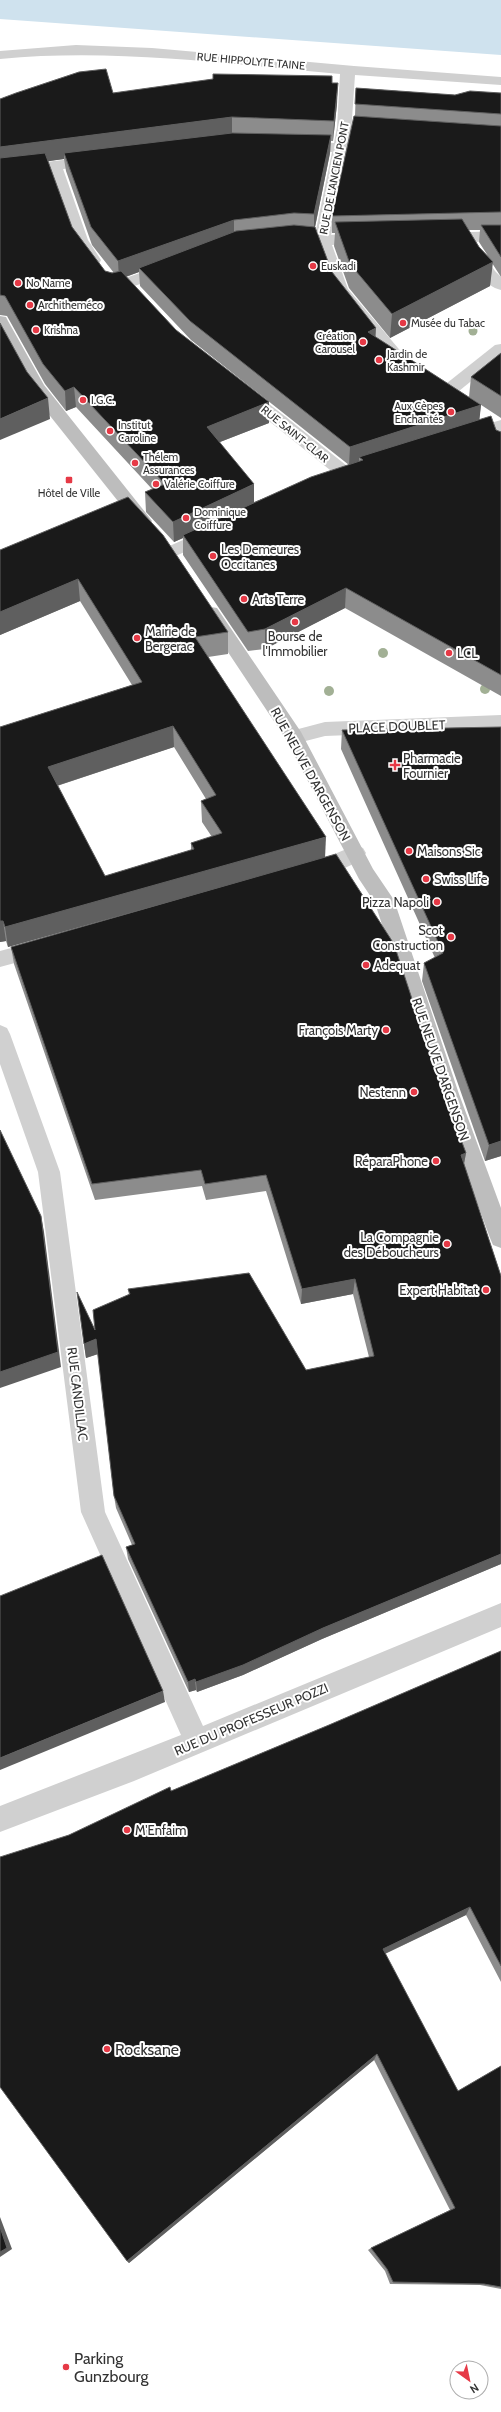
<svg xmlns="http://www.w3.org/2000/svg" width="501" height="2412" font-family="Cabin,sans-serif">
	<rect width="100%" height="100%" fill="#fff"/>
	<!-- water -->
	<polygon fill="#cfe2ee" points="0,0 501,0 501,55 0,19"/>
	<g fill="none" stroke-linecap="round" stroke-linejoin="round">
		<!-- service -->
		<g fill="#d0d0d0" fill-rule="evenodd">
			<polygon points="54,161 62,166 88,240 101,260 99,264 87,264 72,240 46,166"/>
			<polygon points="246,389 252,391 286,417 288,421 286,425 274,425 240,399 238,395 240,391"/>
		</g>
		<!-- pedestrian -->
		<g fill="#d0d0d0" fill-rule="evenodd">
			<polygon points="501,231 501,241 443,243 437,241 435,238 437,235 443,233"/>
			<polygon points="365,234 371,236 373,239 371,242 332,245 348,289 409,361 407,365 395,365 376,346 332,290 314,240 316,237 322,235"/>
			<path d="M474 248 480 250 495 271 501 277V290C484 286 475 267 466 253L468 250Z"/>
			<polygon points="168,263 174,264 176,268 174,272 126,289 120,288 118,284 120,280"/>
			<polygon points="501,344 501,357 454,395 442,395 440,391 442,387 495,345"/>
		</g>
		<!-- minor -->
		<g fill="#d0d0d0" fill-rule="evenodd">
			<path d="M76 45 152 48 354 66 501 77V85L355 75 350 148 330 240 328 243C315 247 296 245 283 241L281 238 283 235H315L332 152 301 151 293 146 301 141 334 143 337 127 340 74C226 64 115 48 0 59V51Z"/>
			<polygon points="94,156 99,158 102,161 99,164 0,178 0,168"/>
			<polygon points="280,415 286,417 352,470 355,474 352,478 346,480 340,478 274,425 272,421 274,417"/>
			<polygon points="501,420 501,432 466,442 460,440 457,436 460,432"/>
			<polygon points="210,528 216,530 219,534 216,538 171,558 165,556 162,552 165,548"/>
			<polygon points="501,715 501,729 325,736 294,744 287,742 285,737 287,732 325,722"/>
			<path d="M356 845 363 848 366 853C359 865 319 881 306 876L303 871 306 866Z"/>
			<polygon points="41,940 48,942 51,948 48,954 0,967 0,951"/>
			<polygon points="0,1025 7,1028 10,1034 60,1172 105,1512 203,1726 501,1603 501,1627 134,1781 0,1832 0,1806 181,1735 81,1512 38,1172 0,1064"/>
		</g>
		<!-- secondary -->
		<g fill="#bdbdbd" fill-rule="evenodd">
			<polygon points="0,316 6,317 8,321 44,385 149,517 152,521 149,525 143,527 137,525 31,392 0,336"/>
			<polygon points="211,607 217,608 301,732 373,869 394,900 459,1094 501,1208 501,1248 493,1245 490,1238 437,1094 375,903 359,879 287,741 202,613 205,608"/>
		</g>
	</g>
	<!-- trees -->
	<g fill="#a2b095">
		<circle cx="473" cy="331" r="4.5"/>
		<circle cx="383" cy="653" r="5"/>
		<circle cx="485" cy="689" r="5"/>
		<circle cx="329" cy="691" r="5"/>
	</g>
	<!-- wall -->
	<g fill="#8c8c8c" fill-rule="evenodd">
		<path d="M332 83 337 104 333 141H331L330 153 315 227 332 272 375 337 481 405 479 419 496 430 501 432V696L345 608 265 649 248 651 183 555V538L174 542 146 512 145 492 152 489 76 407 66 411 45 384 7 316 0 315V318V99ZM64 159 66 171 92 245 114 273 105 271 72 227 48 161ZM139 272 140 286 191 340 349 465 254 502 220 442 269 423V402L176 330 126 277Z"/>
		<path d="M356 88 455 95 501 93V277L492 263 490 286 390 338 349 288 334 246 335 233H332V216L355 116ZM468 230H480L479 242 488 256 479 247Z"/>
		<polygon points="501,353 501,418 469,397 471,377"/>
		<path d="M0 550 228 632V654L208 657 325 858 438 1078 466 1153 464 1164 501 1276V1564L322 1639 243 1675 197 1692 196 1690 189 1692 128 1559 126 1547 132 1545 116 1508 114 1496 98 1354 86 1358 84 1344 95 1330 129 1295 128 1289 306 1370 369 1357 353 1294 301 1304 266 1191 206 1200 202 1186 95 1200 14 964 11 947 237 883 8 947 6 941 0 942V727L132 685 80 601 0 635ZM174 747 206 799 201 801 202 822 212 837 191 843V850L105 876 57 786Z"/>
		<polygon points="501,727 501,1156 485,1161 422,981 424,963 435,958 341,749 342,730"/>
		<polygon points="501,1651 501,1982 466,1915 385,1954 458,2091 501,2066 501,2289 480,2285 390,2284 385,2271 368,2250 371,2248 450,2210 374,2060 129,2263 127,2261 69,1835 171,1791 329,1725"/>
	</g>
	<!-- shaded-wall -->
	<g fill="#5f5f5f">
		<polygon points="338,83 337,104 333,141 334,121"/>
		<polygon points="232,117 232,138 64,153 64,159 0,168 0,147"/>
		<polygon points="331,135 330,153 314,232 314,214"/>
		<polygon points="234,220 234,238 139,268 139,272 119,279 118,261"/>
		<polygon points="493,262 490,286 390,338 392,314"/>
		<polygon points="376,328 375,347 368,332"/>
		<polygon points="74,387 76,407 66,411 65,391"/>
		<polygon points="48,398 50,419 0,440 0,419"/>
		<polygon points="269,402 269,423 207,447 207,427"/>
		<polygon points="481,405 479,424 359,457 359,462 349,465 350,447"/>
		<polygon points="254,484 254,504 183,535 183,538 174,542 173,522"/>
		<polygon points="78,579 80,601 0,635 0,612"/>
		<polygon points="346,588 345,608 265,649 265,629"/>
		<polygon points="173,726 174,747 50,788 48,767"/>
		<polygon points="326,837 325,858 8,947 5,927"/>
		<polygon points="0,921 3,921 6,941 0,942"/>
		<polygon points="501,1141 501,1156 485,1161 489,1145"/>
		<polygon points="466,1153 463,1169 461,1155"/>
		<polygon points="41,1216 44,1232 61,1367 0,1388 0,1372"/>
		<polygon points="355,1279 353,1294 301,1304 302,1289"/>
		<polygon points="96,1339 98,1354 86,1358 84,1344"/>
		<polygon points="501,1554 501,1564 322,1639 243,1675 197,1692 196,1682 323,1628"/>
		<polygon points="195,1679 196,1690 189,1692 188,1682"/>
		<polygon points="163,1691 165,1702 0,1770 0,1758"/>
		<polygon points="470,1907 466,1915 380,1956 383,1949"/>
		<polygon points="377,2054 374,2060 129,2263 127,2261"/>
		<polygon points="0,2217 12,2249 0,2257"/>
	</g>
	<!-- building -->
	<g fill="#1a1a1a" stroke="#5f5f5f" fill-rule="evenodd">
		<polygon points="106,69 113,93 213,79 213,74 332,76 332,83 338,83 334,121 232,117 0,147 0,99 16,93 79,72"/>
		<polygon points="356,88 455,95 470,91 501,93 501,114 355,104"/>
		<polygon points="354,116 501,126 501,212 332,216"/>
		<polygon points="232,133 331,135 314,214 294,213 234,220 118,261 91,227 64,153"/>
		<polygon points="45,153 72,227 105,271 112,273 121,271 176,330 269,402 207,427 254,484 173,522 145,492 165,484 74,387 65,391 43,364 5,296 0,295 0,158"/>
		<polygon points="462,219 479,247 493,262 392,314 350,264 335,222"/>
		<polygon points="294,225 315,227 332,272 376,328 368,332 481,405 350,447 190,321 139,268 236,231"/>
		<polygon points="481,225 501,225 501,257"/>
		<polygon points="0,323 27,372 48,398 0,419"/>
		<polygon points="501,353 501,396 471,377"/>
		<polygon points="491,416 496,430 501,432 501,675 346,588 265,629 248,632 183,535 311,477 363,460 359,457"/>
		<path d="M128 497 163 535 228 632 195 637 326 837 5 927 3 921H0V727L142 682 78 579 0 612V550ZM173 726 216 795 201 801 222 833 191 843 194 849 105 876 48 767Z"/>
		<polygon points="501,727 501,1141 489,1145 424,963 443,953 342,730"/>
		<polygon points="336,854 394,944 438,1078 466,1153 461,1155 501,1276 501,1554 323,1628 243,1665 196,1682 195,1679 188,1682 126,1547 135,1544 114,1496 96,1339 84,1344 77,1292 95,1330 93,1310 130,1294 128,1289 249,1273 306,1370 374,1356 355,1279 302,1289 266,1175 205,1184 201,1170 92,1184 11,947"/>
		<polygon points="0,1130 41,1216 58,1352 0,1372"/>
		<polygon points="102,1555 163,1691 0,1758 0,1596"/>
		<polygon points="501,1651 501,1966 470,1907 383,1949 458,2091 501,2066 501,2287 484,2284 393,2282 387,2269 371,2248 455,2208 377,2054 127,2261 0,2087 0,1857 69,1835 170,1787 171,1791 329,1725"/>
		<polygon points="0,2227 7,2248 0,2252"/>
	</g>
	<!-- markers -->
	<g fill="#e63946" stroke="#fff" stroke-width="1.5">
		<circle cx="313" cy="266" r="4"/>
		<circle cx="18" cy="283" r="4"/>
		<circle cx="30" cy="305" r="4"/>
		<circle cx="403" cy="323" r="4"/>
		<circle cx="36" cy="330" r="4"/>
		<circle cx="363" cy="342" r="4"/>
		<circle cx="379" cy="360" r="4"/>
		<circle cx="83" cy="400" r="4"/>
		<circle cx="451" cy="412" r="4"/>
		<circle cx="110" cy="431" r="4"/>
		<circle cx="135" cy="463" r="4"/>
		<rect x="65" y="476" width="8" height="8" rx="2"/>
		<circle cx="156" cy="484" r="4"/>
		<circle cx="186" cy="518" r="4"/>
		<circle cx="213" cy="556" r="4"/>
		<circle cx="244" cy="599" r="4"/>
		<circle cx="295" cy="622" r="4"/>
		<circle cx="137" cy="638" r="4"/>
		<circle cx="449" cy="653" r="4"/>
		<path d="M393 759h4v4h4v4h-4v4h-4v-4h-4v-4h4z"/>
		<circle cx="409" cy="851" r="4"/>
		<circle cx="426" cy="879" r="4"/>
		<circle cx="437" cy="902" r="4"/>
		<circle cx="451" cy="937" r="4"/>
		<circle cx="366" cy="965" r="4"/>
		<circle cx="386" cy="1030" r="4"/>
		<circle cx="414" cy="1092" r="4"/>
		<circle cx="436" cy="1161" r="4"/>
		<circle cx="447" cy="1244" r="4"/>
		<circle cx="486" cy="1290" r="4"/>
		<circle cx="127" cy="1830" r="4"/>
		<circle cx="107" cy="2049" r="4"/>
		<circle cx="66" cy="2367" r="4"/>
	</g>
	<g text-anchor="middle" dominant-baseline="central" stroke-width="4" stroke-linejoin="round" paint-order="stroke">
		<!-- far-street labels -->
		<g font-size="11" fill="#333" stroke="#fff">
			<text transform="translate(251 61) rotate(5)">RUE HIPPOLYTE TAINE</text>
			<text transform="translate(334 178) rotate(-79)">RUE DE L'ANCIEN PONT</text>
			<text transform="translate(295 434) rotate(39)">RUE SAINT-CLAR</text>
		</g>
		<!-- far-poi labels -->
		<g font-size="11" fill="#333" stroke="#fff" text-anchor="start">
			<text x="321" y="266">Euskadi</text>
			<text x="26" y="283">No Name</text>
			<text x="38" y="305">Architheméco</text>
			<text x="411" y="323">Musée du Tabac</text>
			<text x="44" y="330">Krishna</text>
			<text x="355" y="336" text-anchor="end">Création<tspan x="355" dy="13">Carousel</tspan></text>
			<text x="387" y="354">Jardin de<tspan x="387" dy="13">Kashmir</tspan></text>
			<text x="91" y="400">I.G.C.</text>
			<text x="443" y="406" text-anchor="end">Aux Cèpes<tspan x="443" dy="13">Enchantés</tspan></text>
			<text x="118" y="425">Institut<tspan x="118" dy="13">Caroline</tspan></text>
			<text x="143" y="457">Thélem<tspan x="143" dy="13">Assurances</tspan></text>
			<text x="164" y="484">Valérie Coiffure</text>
			<text x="69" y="493" text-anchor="middle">Hôtel de Ville</text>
			<text x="194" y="512">Dominique<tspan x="194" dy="13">Coiffure</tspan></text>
		</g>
		<!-- poi labels -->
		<g font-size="13" fill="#333" stroke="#fff" text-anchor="start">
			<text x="221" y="549">Les Demeures<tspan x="221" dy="15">Occitanes</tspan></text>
			<text x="252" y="599">Arts Terre</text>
			<text x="145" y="631">Mairie de<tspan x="145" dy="15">Bergerac</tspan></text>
			<text x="295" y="636" text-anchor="middle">Bourse de<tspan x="295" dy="15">l'Immobilier</tspan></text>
			<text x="457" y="653">LCL</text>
			<text x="403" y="758">Pharmacie<tspan x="403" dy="15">Fournier</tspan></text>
			<text x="417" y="851">Maisons Sic</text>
			<text x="434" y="879">Swiss Life</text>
			<text x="429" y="902" text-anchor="end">Pizza Napoli</text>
			<text x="443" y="930" text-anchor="end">Scot<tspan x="443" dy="15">Construction</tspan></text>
			<text x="374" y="965">Adequat</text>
			<text x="378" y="1030" text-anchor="end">François Marty</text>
			<text x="406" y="1092" text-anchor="end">Nestenn</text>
			<text x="428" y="1161" text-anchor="end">RéparaPhone</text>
			<text x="439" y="1237" text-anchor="end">La Compagnie<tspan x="439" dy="15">des Déboucheurs</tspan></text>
			<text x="478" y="1290" text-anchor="end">Expert Habitat</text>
			<text x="135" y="1830">M'Enfaim</text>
		</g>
		<!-- street labels -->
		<g font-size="13" fill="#333" stroke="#fff">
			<text transform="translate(397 726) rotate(-2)">PLACE DOUBLET</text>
			<text transform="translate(311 774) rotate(61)">RUE NEUVE D'ARGENSON</text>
			<text transform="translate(441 1069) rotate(71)">RUE NEUVE D'ARGENSON</text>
			<text transform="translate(78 1394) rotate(83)">RUE CANDILLAC</text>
			<text transform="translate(251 1719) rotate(-23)">RUE DU PROFESSEUR POZZI</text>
		</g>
		<!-- near-poi labels -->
		<g font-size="16" fill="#333" stroke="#fff" text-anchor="start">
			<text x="115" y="2049">Rocksane</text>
			<text x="74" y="2358">Parking<tspan x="74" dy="18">Gunzbourg</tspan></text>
		</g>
	</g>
	<!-- north arrow -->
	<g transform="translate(469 2380) rotate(147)"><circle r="19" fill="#ffffff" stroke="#adadad"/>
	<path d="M0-3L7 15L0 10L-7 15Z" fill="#e63946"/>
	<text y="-6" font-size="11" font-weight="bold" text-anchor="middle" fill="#333333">N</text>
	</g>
</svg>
